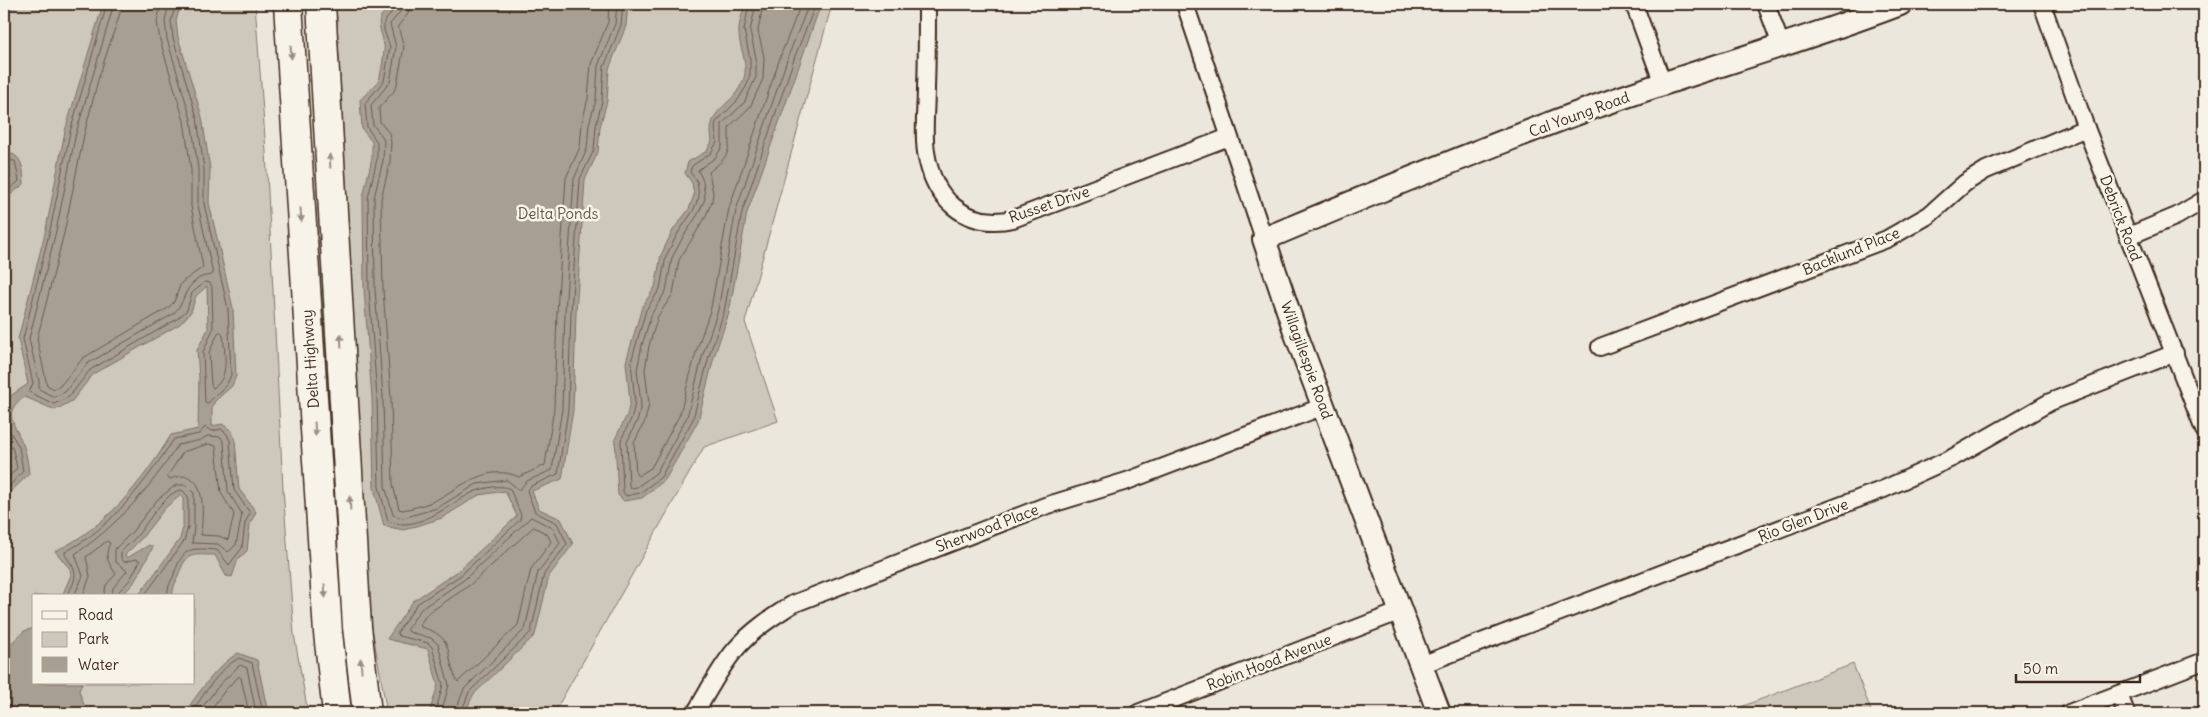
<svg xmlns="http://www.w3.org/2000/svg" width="2208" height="717" font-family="Delius,sans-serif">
	<rect width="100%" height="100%" fill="#ece7dc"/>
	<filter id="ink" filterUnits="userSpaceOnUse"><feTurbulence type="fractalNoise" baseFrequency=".02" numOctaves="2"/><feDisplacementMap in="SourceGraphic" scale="10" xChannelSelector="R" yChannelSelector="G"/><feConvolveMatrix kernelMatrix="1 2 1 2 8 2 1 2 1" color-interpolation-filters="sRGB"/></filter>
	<g filter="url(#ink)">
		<!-- green -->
		<g fill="#cec8bc" stroke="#84796d" fill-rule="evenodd">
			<path d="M4 4H255L266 152 283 489 294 634 308 713H4ZM34 596H194V683H34Z"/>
			<polygon points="336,4 832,4 745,322 778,421 704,447 554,713 387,713 372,628 368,578"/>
			<polygon points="1853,664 1872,713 1725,713"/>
		</g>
		<!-- water -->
		<g fill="#a89f93" stroke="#7c7064">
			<path d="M103 4H181L176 21 178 37 202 117 210 169 209 203 233 308 236 376 232 386 215 401 212 407V426L222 424 232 431 235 440 239 489 256 512 250 524 247 551 238 559 232 577 226 576 215 555C191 555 187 551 178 576 176 583 172 588 173 596H138L180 539 183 527V496L181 495 165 508 141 539 125 555 127 558 149 545 153 547 133 584 121 596H62L71 575 70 569 55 551C106 528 143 481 171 435L198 429 199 378 197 350 208 329 207 286 196 296 191 312 180 324 93 374 72 401 55 410 25 397C0 412 16 425 24 447 27 456 28 464 29 474L4 498V400L28 384 18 339 46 229 65 131Z"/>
			<path d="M394 4H628L626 26 609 69 607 101 600 127 598 152 585 180 576 313 573 410 562 479 532 491 539 509 561 519 573 544 549 576 535 635 473 695 465 713H429L438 685 428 649 387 639 413 601 458 571 517 516 505 491 479 495 442 518 404 530 384 526 374 488 372 399 364 289 363 197 372 158V142L362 129 360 100C365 94 375 87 379 80 381 75 385 49 384 45 380 24 372 20 394 4Z"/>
			<path d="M745 4H821L747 213 729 313 714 357 698 421 665 480 642 498 624 501 618 495 615 439 627 415 630 402 626 362 642 307 655 287 661 255 673 230 689 209 694 195 692 183 685 173 688 162 707 151 712 141C706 108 730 109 742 83 751 65 738 49 739 30 739 22 743 12 745 4Z"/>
			<path d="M13 154C24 160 23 173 24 184L4 200V156Z"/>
			<polygon points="34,628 34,683 82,683 79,691 87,713 4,713 4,650 24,631"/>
			<path d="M238 653 257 660 268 713H184C200 692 215 667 238 653Z"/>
		</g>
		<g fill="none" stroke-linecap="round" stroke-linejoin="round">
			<!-- shore -->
			<g stroke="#67594d" stroke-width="1">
				<polyline points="107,4 70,132 50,230 23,339 33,383 29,392 54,404 69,397 90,370 177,319 187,310 192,293 205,282 210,283 212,287 213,329 203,352 205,403 208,403 227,384 231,375 228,309 204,204 204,169 197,118 173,38 171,21 176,4"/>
				<path d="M114 4 76 133 56 231 29 339 39 381V389L54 397 65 392 87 364 173 314C186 302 182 290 198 279 203 275 208 277 213 274L198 205V169L191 119 167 39 165 21 169 4"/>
				<polyline points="121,4 120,13 98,80 84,135 64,233 37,339 47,385 54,389 60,386 83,358 168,308 174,302 181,283 203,267 191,206 191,170 184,121 160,40 157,21 161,4"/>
				<path d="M396 4 395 8 384 22V30L390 47 384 81 365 103 367 127 377 142V159L368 198 369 289 377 398 379 487 388 521C419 534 450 502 476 491 484 488 503 484 510 489L521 515 520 520 461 575 417 604 397 633 399 636 428 643 432 647 443 685 435 713"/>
				<polyline points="402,4 400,12 390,24 396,47 390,82 371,105 373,125 382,136 384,142 383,160 374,198 375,289 383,398 385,486 393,515 403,518 437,508 477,484 507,480 519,490 527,481 552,470 562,409 565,312 574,179 587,149 589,124 596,100 598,66 615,24 617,4"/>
				<path d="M410 4 408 14 398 26 404 47 397 84 394 91 379 108 380 122 389 133 391 142 390 162 381 199 383 289 391 398 393 485 399 509 403 510C413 508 426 505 436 500 462 486 488 463 519 477L545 465 554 408 557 312 566 178 580 147 582 123 588 98 591 64 608 22 609 4"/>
				<polyline points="749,4 744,30 750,59 750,74 747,85 738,100 716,122 715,129 717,142 711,153 692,166 690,172 697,181 699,197 693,211 678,233 666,256 660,289 646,310 631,362 635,402 632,417 621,440 623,492 626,496 640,493 661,477 693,419 709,356 724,312 742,212 795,56 816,4"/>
				<polyline points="756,4 750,31 756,58 756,77 744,103 722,124 722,147 715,158 698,170 703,181 705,199 698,214 683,237 672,258 666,291 652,313 642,345 637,370 641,404 638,419 627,442 629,486 631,488 637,487 656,473 687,417 703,354 718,310 736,210 789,54 809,4"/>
				<path d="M763 4 758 31 764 57 763 79 750 107 729 127C729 154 731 154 709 172L713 193 712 201 705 218 679 260 673 294 658 316 649 346 645 370 649 404 645 421 634 443 636 474 638 476 651 468 680 414 696 352 711 308 729 208 782 52 801 4"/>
				<polyline points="4,160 15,161 19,181 4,194"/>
				<path d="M221 332 223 334C224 351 231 378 213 388L211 385 209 353 218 333Z"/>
				<polyline points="4,421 19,447 23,471 4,492"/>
				<polyline points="4,433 13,450 17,468 4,483"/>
				<path d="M209 444 216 446 221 493 234 514 228 540 219 536 201 535C203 513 208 464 170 479L167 477 183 452Z"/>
				<path d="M534 527 547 534 551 542 531 569 518 625 458 682C443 656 458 637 421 627L420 624 427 614 470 585Z"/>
				<path d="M67 596C78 576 78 572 65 555V552C113 527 145 482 174 439L199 434 205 427 212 431 221 429 227 434 230 441 234 490 250 513 245 523 242 548 229 565 217 550C186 547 183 549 173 577 170 583 167 588 168 596"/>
				<path d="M74 596 83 576 75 554C118 525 150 488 178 445L201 440 207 436 221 437 224 443 228 491 242 514 236 545 228 552 218 544 192 543 194 528V493L186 485H176L157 500 132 532 115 549V561L127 571 113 588 112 596"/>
				<path d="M83 596 90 576 86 557 107 541 110 543C104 556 108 563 116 574L106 585 104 596"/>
				<path d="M118 596 119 591 129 581 140 561 137 559 124 562 121 558V552C126 546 133 541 138 535 147 523 167 490 182 490L188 496V527L184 541 144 596"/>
				<path d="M191 713C204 695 218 669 239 658L252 663 263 713"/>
				<polyline points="198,713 220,684 240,665 247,668 256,713"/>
				<polyline points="208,713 226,689 239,676 241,678 249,713"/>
				<polyline points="441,713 449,685 438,644 431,638 409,632 407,629 421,609 465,579 531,517 553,528 560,543 538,572 525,629 464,689 455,713"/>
				<polyline points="461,713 469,692 531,632 544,574 567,544 557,523 535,512 527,491 531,486 558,474 568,410 571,312 580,179 594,150 596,126 602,101 604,67 621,25 623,4"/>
			</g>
			<!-- minor casing -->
			<g stroke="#3b2a1e" stroke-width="20">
				<g id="minor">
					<path d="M927 4C927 32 927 60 926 88 926 108 923 132 926 152 933 199 965 229 1013 219L1229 137"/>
					<polyline points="1185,4 1264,239"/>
					<polyline points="1634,4 1663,84"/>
					<polyline points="1766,4 1781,45"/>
					<polyline points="2042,4 2086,128 2204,430"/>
					<polyline points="2129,236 2177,216 2204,200"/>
					<polyline points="1600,347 1887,239 1929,215 1965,183 1986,170 2086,128"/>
					<polyline points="1421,665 1884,489 1952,458 2050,402 2175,353"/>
					<polyline points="2119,694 2126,713"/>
					<path d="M695 713C708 692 719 669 735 650 751 631 772 617 793 604L1045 506 1127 481 1324 406"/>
					<polyline points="1138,713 1401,611"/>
					<polyline points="2069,713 2204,661"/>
				</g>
			</g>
			<!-- secondary casing -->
			<g stroke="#3b2a1e" stroke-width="26">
				<path id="secondary" d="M1439 713 1296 334 1264 239C1371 194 1480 149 1589 109 1692 72 1798 43 1900 4"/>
			</g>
			<!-- motorway casing -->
			<g stroke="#3b2a1e" stroke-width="31">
				<g id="motorway">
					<polyline points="288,4 328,633 337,713"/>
					<polyline points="321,4 357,627 367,713"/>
				</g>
			</g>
			<!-- minor -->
			<use href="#minor" stroke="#f7f3e8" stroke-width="16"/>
			<!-- secondary -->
			<use href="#secondary" stroke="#f7f3e8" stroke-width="22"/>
			<!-- motorway -->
			<use href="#motorway" stroke="#f7f3e8" stroke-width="28"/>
		</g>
		<!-- one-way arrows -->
		<defs><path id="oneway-solid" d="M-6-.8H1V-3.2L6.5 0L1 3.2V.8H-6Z" transform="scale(1.25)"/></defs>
		<g fill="#998e83">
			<use href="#oneway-solid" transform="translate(291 52) rotate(86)"/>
			<use href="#oneway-solid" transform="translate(330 161) rotate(-93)"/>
			<use href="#oneway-solid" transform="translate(301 215) rotate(86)"/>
			<use href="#oneway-solid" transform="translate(341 341) rotate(-93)"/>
			<use href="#oneway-solid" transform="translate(315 429) rotate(86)"/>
			<use href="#oneway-solid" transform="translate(350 503) rotate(-93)"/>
			<use href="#oneway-solid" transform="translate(325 591) rotate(86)"/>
			<use href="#oneway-solid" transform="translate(361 665) rotate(-95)"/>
		</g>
	</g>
	<g text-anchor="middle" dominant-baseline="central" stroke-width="5" stroke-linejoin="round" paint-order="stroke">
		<!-- street labels -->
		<g font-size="15" fill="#3b2a1e" stroke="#f7f3e8">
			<text transform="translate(1579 114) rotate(-20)">Cal Young Road</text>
			<text transform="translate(1049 204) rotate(-19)">Russet Drive</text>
			<text transform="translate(2121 218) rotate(69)">Debrick Road</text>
			<text transform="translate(1851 251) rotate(-22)">Backlund Place</text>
			<text transform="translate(310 359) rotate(-94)">Delta Highway</text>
			<text transform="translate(1307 360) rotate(70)">Willagillespie Road</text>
			<text transform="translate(1803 520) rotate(-21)">Rio Glen Drive</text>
			<text transform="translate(987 528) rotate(-21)">Sherwood Place</text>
			<text transform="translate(1269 662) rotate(-21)">Robin Hood Avenue</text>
		</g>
		<!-- park labels -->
		<g font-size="15" fill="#605246" stroke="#f7f3e8">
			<text x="558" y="213">Delta Ponds</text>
		</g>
	</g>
	<!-- margin -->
	<rect width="2208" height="717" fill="none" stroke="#f7f3e8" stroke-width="20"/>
	<rect x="10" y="10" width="2188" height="697" fill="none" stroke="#3b2a1e" stroke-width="2" filter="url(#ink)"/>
	<!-- legend -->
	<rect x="32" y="594" width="162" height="90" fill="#f7f3e8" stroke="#aca397"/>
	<rect x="42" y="611" width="25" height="8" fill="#f7f3e8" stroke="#aca397"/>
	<text x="78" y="620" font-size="15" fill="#3b2a1e">Road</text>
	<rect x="42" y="632" width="25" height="15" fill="#cec8bc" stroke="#aca397"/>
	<text x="78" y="644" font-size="15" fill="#3b2a1e">Park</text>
	<rect x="42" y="657" width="25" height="15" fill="#a89f93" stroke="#aca397"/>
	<text x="78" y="670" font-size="15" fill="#3b2a1e">Water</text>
	<!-- scale -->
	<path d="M2016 674v8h124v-8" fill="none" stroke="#3b2a1e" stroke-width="2.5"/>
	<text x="2023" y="674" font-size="15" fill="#3b2a1e" stroke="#f7f3e8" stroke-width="4" paint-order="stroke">50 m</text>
</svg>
